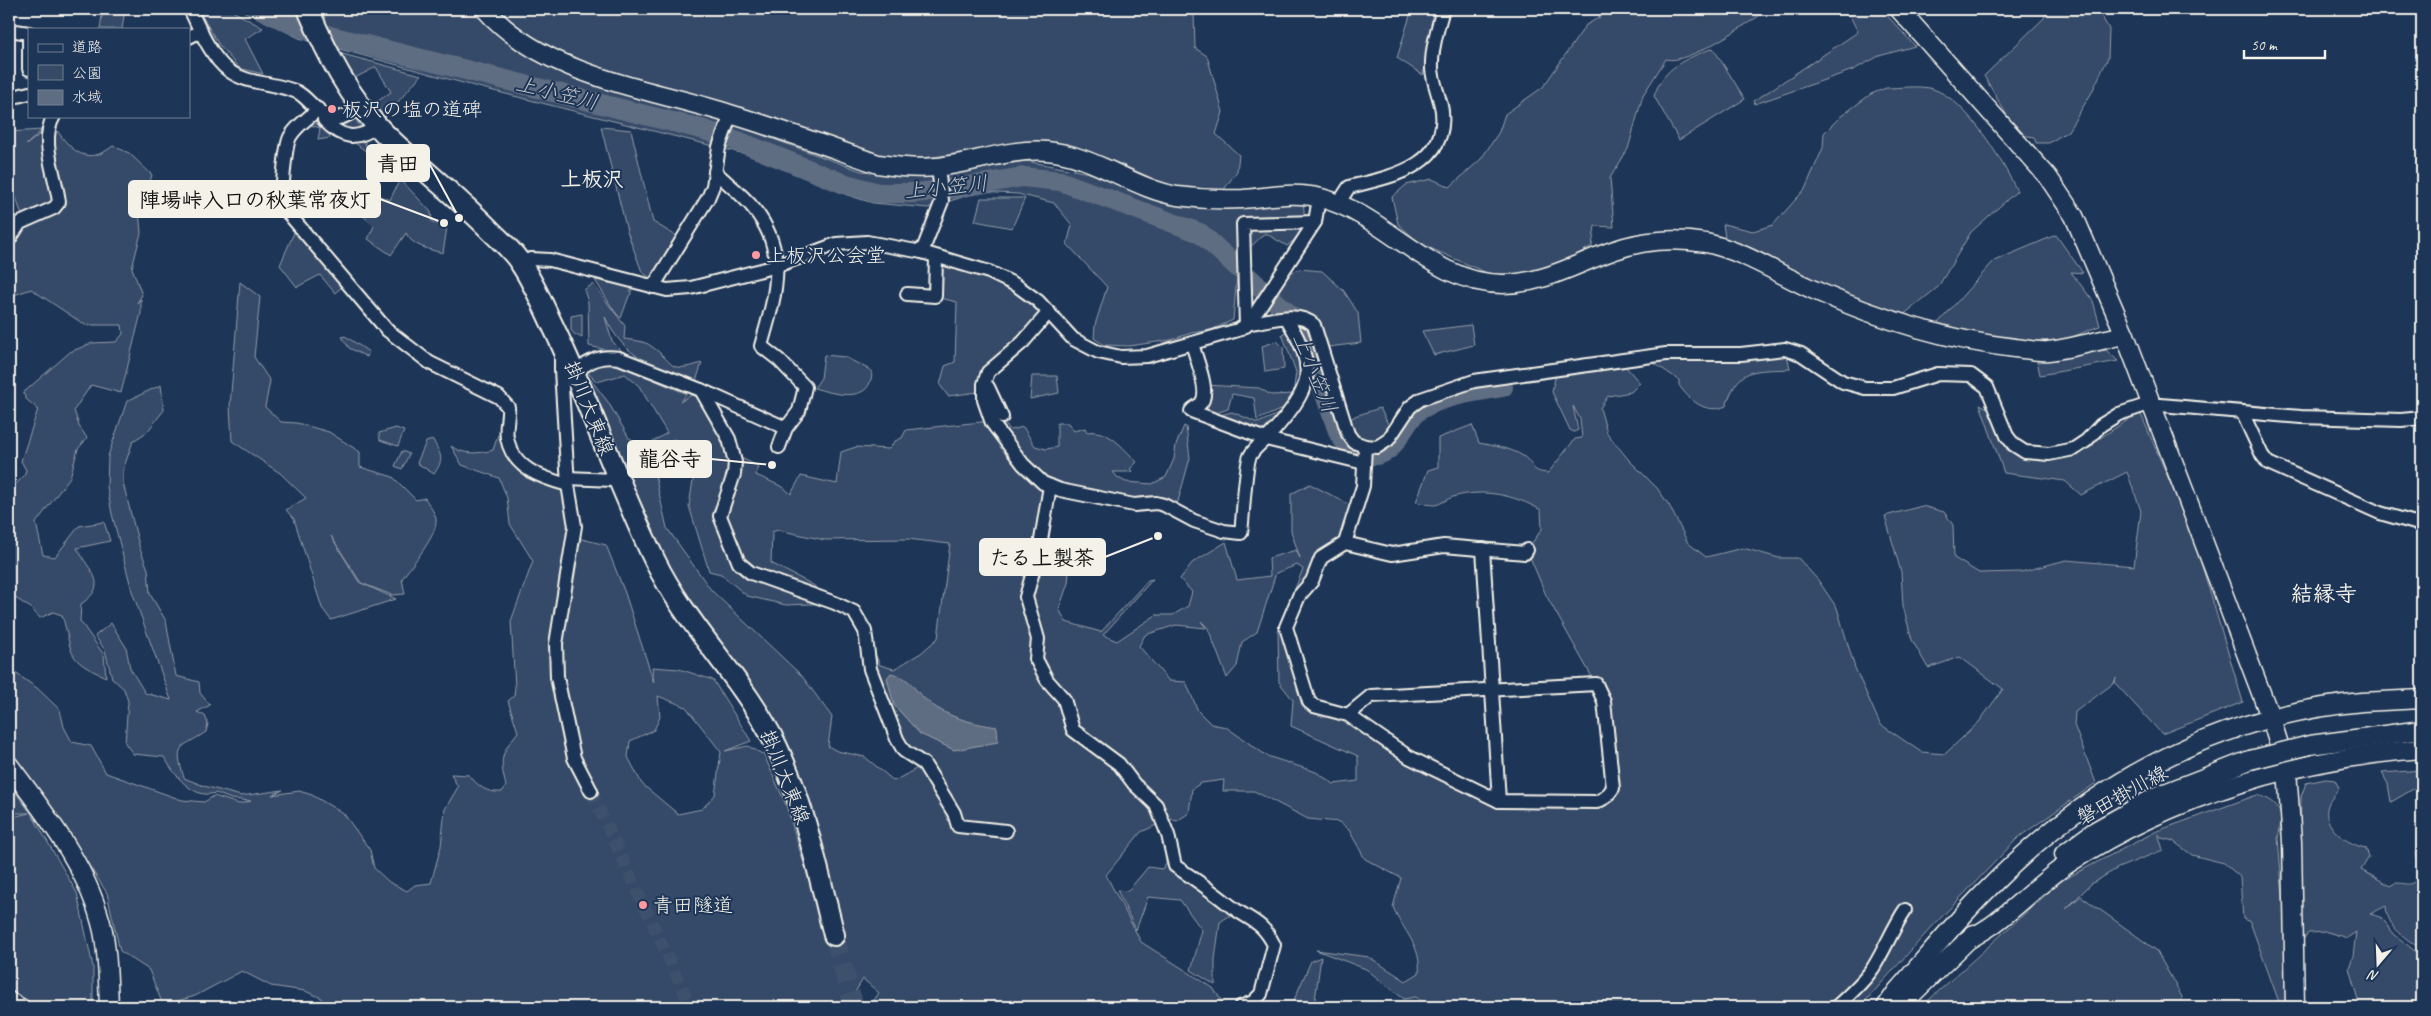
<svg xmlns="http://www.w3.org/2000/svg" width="2431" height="1016" font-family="Caveat,'Klee One',sans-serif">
	<rect width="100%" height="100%" fill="#1d3557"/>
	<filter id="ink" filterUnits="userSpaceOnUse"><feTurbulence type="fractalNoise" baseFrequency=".02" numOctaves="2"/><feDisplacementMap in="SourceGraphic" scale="10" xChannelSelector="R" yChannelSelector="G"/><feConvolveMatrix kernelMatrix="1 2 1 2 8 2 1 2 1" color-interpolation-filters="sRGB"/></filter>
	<g filter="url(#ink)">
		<!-- green -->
		<g fill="#354a67" stroke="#949ea8" fill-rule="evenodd">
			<polygon points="103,9 125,9 122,29 100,29"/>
			<polygon points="198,9 229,9 263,28 245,39 263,74 239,68 219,45"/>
			<path d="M239 9H407L415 14 418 12 412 9H1202L1194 13 1195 48 1207 56 1223 112 1216 134 1239 155 1237 171 1223 191H1193L1156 180 1109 159 1070 146 1026 143 933 157 895 159 861 151 743 108 710 99 622 84 861 171 931 176 1026 161 1100 175 1174 205 1246 206 1303 202C1306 223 1304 233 1287 246L1265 233 1239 258 1211 249 1237 276 1233 320 1211 330 1191 333 1171 340 1129 346 1104 345 1094 338 1095 325 1107 287 1067 244 1072 225 1054 203 1018 194 978 192 928 208 873 203 847 195 745 154 474 86 299 38Z"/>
			<polygon points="1412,9 1438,9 1423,75 1397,58"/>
			<path d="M1614 9H1770C1750 21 1687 66 1666 59L1643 95 1628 149 1610 178 1614 227 1595 226 1592 246 1562 263 1521 275 1487 273 1421 244 1398 224 1392 197 1406 185 1432 179 1450 187 1481 159 1499 132 1505 114 1543 87 1586 25Z"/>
			<polygon points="1838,9 1881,9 1915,46 1879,56 1853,70 1755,104 1754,101 1858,32 1850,16"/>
			<polygon points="2047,9 2097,9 2109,29 2108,58 2091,94 2068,131 2049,143 2036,143 2034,137 2022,135 2008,117 1984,76 2044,18"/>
			<path d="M1713 48 1745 99 1679 140 1654 96C1664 66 1686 59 1713 48Z"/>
			<polygon points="335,52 421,75 385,117 372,105 391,92 376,67 351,80"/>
			<path d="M1886 88C1898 88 1922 85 1933 89 1967 100 2002 160 2017 191L1971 232 1938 287 1902 316 1726 244 1723 224 1753 231 1773 225 1805 189 1823 148 1824 133 1840 117 1871 94Z"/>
			<path d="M57 116H62L56 129C72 152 87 166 113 146L129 153 152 175 148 188 138 199 141 233 132 268 142 295 137 303 141 299V313L121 393 91 385 74 410 79 426 87 438 78 449 70 477 36 523 43 555 55 557 79 526 104 522 110 541 77 548C89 572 111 584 81 604L80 621 104 655 106 677C64 659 74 654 62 615L53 612 40 618 31 608 9 594V491L24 476 26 470 21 461 38 409 26 399 23 393 70 352 92 343 116 342 123 334 122 325H85L31 289 17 294H9V246L18 239 25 225 16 197 9 188V132L42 130 26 145 44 131 48 144Z"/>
			<polygon points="355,118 361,129 368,153 333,126"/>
			<polygon points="315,123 330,131 330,138 318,140 320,128 310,125"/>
			<polygon points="601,127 631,130 653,222 678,237 658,284 642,272 627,231"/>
			<path d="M400 179 431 212 432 222 447 227 443 253C431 250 411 246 406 233L391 255 368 239 374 226 355 208 354 186 390 200Z"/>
			<polygon points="981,198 1025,198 1012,228 975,221"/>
			<polygon points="296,228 344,285 335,293 320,275 297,287 280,265"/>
			<path d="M2056 235 2083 273 2071 272 2093 301 2100 326C2087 330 2073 338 2060 340 2020 344 1976 333 1938 323L1994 261Z"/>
			<polygon points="938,261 998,280 1043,315 979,379 978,392 948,396 940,385 945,366 955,362 957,302 935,297"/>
			<polygon points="1299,269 1322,271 1344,291 1358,313 1361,343 1328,347 1313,316 1290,309 1276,291 1288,274"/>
			<polygon points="595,280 631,287 631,294 629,296 621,318 615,312"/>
			<path d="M240 282 260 297 254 357 270 381 265 407 281 422 297 423 329 432 360 452V467L393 477 416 500 425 498C428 504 435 512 436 519 438 536 411 565 402 579L405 594 392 595 361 583 331 536 359 582 396 599 331 620 322 608 294 519 286 510 306 498 280 473 232 441 230 406Z"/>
			<path d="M593 284 625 326 624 339C632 340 645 341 651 346 676 363 666 374 702 363L696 381C654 365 626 361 605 317L612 341 625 354 589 346 588 302 584 290Z"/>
			<polygon points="582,314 582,338 574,334 571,330 571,316"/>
			<polygon points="1471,325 1474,345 1434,355 1422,331"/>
			<path d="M1288 331 1295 340C1295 350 1299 353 1302 362 1309 377 1296 394 1289 406L1257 420 1254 398 1232 394 1228 409 1216 413 1220 415 1232 412 1258 423 1285 411 1289 413 1266 437 1249 431 1221 415 1239 427 1195 413V407L1200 404 1206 396 1205 385 1259 388 1271 395 1293 394 1296 372 1282 334Z"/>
			<polygon points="345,336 369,352 367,357 349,348 342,337"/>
			<polygon points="1277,341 1283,347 1284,369 1265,372 1262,346"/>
			<path d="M1786 350 1790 369C1753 371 1739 366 1726 406 1706 415 1689 400 1679 385V380L1654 363 1639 365 1631 363Z"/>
			<polygon points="2106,350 2118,361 2040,375 2037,361"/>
			<path d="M824 355 845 357 872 371C872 405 835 394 814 388L821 378Z"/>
			<path d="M600 363 619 365 687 394 680 402 691 395 706 399 721 435 741 458 758 466 756 475 783 487 791 494 801 476 837 484 841 452 856 447 889 449 895 441 902 438 906 430 1000 420 1011 430 1023 427 1035 446 1046 449 1057 447V423H1068L1074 431 1085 428 1087 432C1109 429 1122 447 1137 462L1130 469 1133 472H1113L1118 478 1126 482 1152 484 1166 477 1174 459 1176 445 1184 426 1186 427 1190 458 1177 505 1049 492 1044 553 1089 558 1070 562 1068 583 1059 609 1066 622 1101 632 1148 580 1153 579 1103 635 1117 641 1156 615H1173L1188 606 1192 592 1180 579 1192 563 1226 542 1237 580 1270 576 1269 558 1296 550 1300 558 1291 531V494L1310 484 1356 508 1345 543 1321 557 1286 626 1309 702 1348 715 1409 757 1499 801 1589 802 1612 789 1597 686 1546 595 1527 550 1542 529 1541 510C1514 495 1484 488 1453 497 1447 499 1441 504 1435 505 1429 505 1421 503 1416 502L1428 470 1438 467V438L1472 425 1479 443C1493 446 1511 448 1523 456 1535 464 1529 472 1548 473L1575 439 1582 438 1580 419 1573 406 1578 430 1574 432 1570 430 1552 392 1556 373 1626 367 1640 383 1631 392 1608 396 1600 408 1607 433 1628 459 1657 488 1669 505 1688 543 1706 557 1743 548 1779 558H1798L1818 580 1837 608 1855 668 1880 724 1921 752 1945 754 1979 722 2003 689 1960 657 1928 668 1912 640 1903 606 1901 572 1885 516 1922 506 1944 512 1953 525 1954 558 1979 573 2021 572 2066 560 2134 566 2141 511 2127 472 2081 495 2065 481 2004 473 1980 404 1991 410 2007 450 2043 460 2083 449 2140 412 2193 536 2243 702 2162 734 2115 683 2116 678 2114 683 2075 712 2074 725 2096 783 2019 837 1930 929 1860 1007H1429L1416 997 1404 999 1366 969 1316 950 1369 957 1406 981 1419 973C1422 946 1403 931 1393 907L1401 878 1365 859 1349 830 1339 822 1308 819 1254 791H1223L1224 780 1201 783 1192 789 1189 813 1177 821 1170 819 1141 800 1161 823 1141 832 1106 875 1141 942 1213 988 1226 1007H869L879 993 863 979 846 1007H319L322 998 305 991 271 986 242 971 195 996 163 1005 149 970 120 951 107 893 67 831 9 754V671L14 672 37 688 60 710 64 727 72 742 91 746 106 773 182 800 204 802 214 796 239 804 251 801 231 799 216 793C192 800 175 775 164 757L133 754 125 743 128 701 124 689 112 678 105 650 95 636 111 623 126 647 130 668 145 693 171 700 132 591 112 514 107 487 108 456 127 401 161 385 164 410 147 432 133 441 123 470V483L140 549 148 569 150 594 166 621 176 676 199 682 200 693 210 705 197 712 205 716 208 724 206 732C181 749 173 742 184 778L204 786 241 796 283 790 272 795 299 791 312 795 344 814 370 850 374 868 389 882 407 891 415 885 431 883 441 846 445 809 458 787 451 774 469 775C479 787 486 793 502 792L506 786C499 759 501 753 518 732L508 701 514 696 515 687 511 621 533 561 510 524 507 498 499 478 462 465 451 446C463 455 478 454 493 450L498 435 526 478 567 491 578 538 606 545 625 593 654 683 652 667 679 669 713 680 751 741 725 751 748 746 764 755 786 805 826 936 840 932 758 714 713 632 675 577 634 493 594 401 588 376 608 402 629 438 649 449 667 528 711 590 802 676 832 717 828 746 837 751 865 757 894 781 923 765 897 739 865 631 880 665 894 669 921 653 938 638 950 544 908 539 825 540 778 530 772 532 771 563 813 585 835 603 786 605 747 596 721 574 709 571 689 506 697 455 674 439 653 448 647 445 667 433 639 386 625 374 597 382 588 373ZM1297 565 1303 569 1278 630 1279 682 1293 700 1291 726 1358 756V781L1334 784 1316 772 1267 756 1226 727 1211 724 1198 711 1186 682 1169 681 1139 646 1145 635 1176 625 1206 628 1201 621 1208 628 1227 678 1237 666 1242 642 1257 632 1276 573ZM658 696 686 707 721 752 715 795 702 809 678 814 642 784 628 757 630 741 654 730 660 717Z"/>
			<polygon points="1032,376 1057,376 1059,393 1030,399"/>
			<polygon points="1380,408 1389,426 1392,426 1385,439 1365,442 1354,432 1348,421 1355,416"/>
			<polygon points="396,428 404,431 398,446 380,440 379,433"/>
			<path d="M433 440C441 456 445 458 434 474L417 463 426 442Z"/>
			<polygon points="402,451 409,454 402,469 395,466"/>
			<polygon points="2422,770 2422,784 2391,802 2388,784 2382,773"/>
			<path d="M2326 779 2335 780 2339 788C2336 794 2330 799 2328 805 2320 826 2348 845 2366 848L2369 857 2361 870 2391 886 2396 883C2410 883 2408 888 2420 877V869L2415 854 2422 834V950C2406 938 2387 928 2386 906L2370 914 2381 917 2394 934 2422 957V1000C2402 1008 2381 1007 2360 1007L2349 968 2353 956 2356 932 2347 938 2328 932 2308 933 2303 940 2299 895 2301 797 2306 783Z"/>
			<polygon points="9,784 31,813 77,893 93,967 93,1007 27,1007 9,997 9,818 29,813 9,813"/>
			<path d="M2257 795C2282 802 2284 814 2278 838L2287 945 2285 1007H2282L2279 1002 2250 922 2243 919 2240 877 2224 863 2192 855 2173 841 2162 838 2158 833 2163 850 2118 868 2091 884 2065 910 2081 896 2156 950 2182 997V1007H1921L2061 881 2157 831Z"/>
			<polygon points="1168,860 1246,918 1229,916 1220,922 1215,959 1215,985 1191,970 1202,930 1180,900 1148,897 1136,930 1117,890 1128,891 1148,867 1162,869"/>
			<polygon points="1321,957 1314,1007 1291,1007 1311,961"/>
		</g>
		<!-- water -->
		<path fill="#5e6d82" stroke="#9aa2ab" d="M891 673C914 680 909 685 925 699 945 717 971 723 997 727L998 742 954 750 920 734 894 705 887 678Z"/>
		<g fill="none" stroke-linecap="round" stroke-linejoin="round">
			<!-- river -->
			<path stroke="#5e6d82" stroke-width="20" d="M261 9 294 25 334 37 701 129 738 141 842 183 878 193H914L944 190 1023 177 1060 181 1200 233 1289 314 1306 341 1339 434C1348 447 1354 453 1369 455 1397 459 1403 419 1421 409 1444 395 1476 392 1503 387"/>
			<!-- street-tunnel -->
			<polyline stroke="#3d516d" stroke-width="12" stroke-dasharray="12 6" stroke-linecap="butt" points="591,791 691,1007"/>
			<!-- primary-tunnel -->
			<polyline stroke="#3d516d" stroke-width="20" stroke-dasharray="20 10" stroke-linecap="butt" points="834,935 854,1007"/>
			<!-- street casing -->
			<g stroke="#f4f1e8" stroke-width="16">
				<g id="street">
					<path d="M190 9C198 26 212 59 228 70 247 85 275 82 297 92 309 98 319 117 333 118 344 119 353 112 360 106"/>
					<polyline points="9,30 29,33"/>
					<polyline points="189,37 201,31"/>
					<polyline points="29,38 29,69"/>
					<polyline points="10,98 29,93"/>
					<path d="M318 109C309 118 296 126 290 137 285 147 281 195 283 207L387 330 430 363 499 397 508 407C509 417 505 428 507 438 513 469 542 478 568 485"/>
					<path d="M324 115V120C342 139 356 141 378 126"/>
					<path d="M715 172C728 184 743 195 754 209 790 254 775 296 761 346L779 360 805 387 799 411 786 428 779 447"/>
					<path d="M1338 204 1349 187C1390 177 1448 167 1442 111 1440 97 1433 83 1432 69 1431 50 1438 27 1443 9"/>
					<path d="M9 240 20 223 54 208 59 202C56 175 39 140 54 116"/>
					<polyline points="922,252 942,201 938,167"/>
					<polyline points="520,262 531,259 550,260 667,290 691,288 777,266 836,244 867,242 922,252 989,272 1016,285 1038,301 1073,339 1098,352 1121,357 1147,356 1238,330 1249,323 1315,222 1319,198"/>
					<polyline points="653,287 708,198 713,186 719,147 731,114"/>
					<polyline points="907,294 935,296 936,258"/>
					<path d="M1049 312 1023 342 988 372 984 384V400L992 423 1023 464 1043 483 1060 490 1134 505 1156 503 1164 505 1194 521 1224 531 1241 533C1243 519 1245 466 1250 456 1254 448 1265 440 1271 434 1311 388 1319 372 1287 319"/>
					<path d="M1249 323C1269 321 1298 310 1314 325L1348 434 1354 442 1365 446 1377 447 1388 440 1410 407 1421 399 1474 381 1666 354H1741L1785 349 1801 354 1843 382 1865 388H1893L1938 374 1971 375 1987 387 2007 436 2014 445 2025 452 2049 454 2074 449 2086 441 2101 425 2119 414 2149 404 2301 417 2401 420 2422 418"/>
					<polyline points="1246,326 1243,224 1315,222"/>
					<path d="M1192 343C1195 357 1212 394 1200 404 1197 407 1194 407 1191 411L1266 439 1364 463"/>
					<polyline points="565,353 561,357 561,370 568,485 575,526 556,644 557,677 574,758 591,791"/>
					<path d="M574 372C591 361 598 355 619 358L701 390 786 428"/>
					<polyline points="988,387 1002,417"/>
					<polyline points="701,390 729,439 735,462 734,474 720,516 739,563 751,573 835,603 854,612 865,631 870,669 897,739 904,751 924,764 954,813 958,826 1006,831"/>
					<polyline points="2243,414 2262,455 2268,463 2380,513 2422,525"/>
					<polyline points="1365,446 1363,486 1345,543 1392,554 1444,546 1525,553 1527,550"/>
					<polyline points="568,478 613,480 617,478"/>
					<path d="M1050 486 1040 546 1026 597 1038 639 1036 659 1047 680 1064 699 1073 730 1119 764 1134 784 1156 805 1168 835 1175 866C1195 879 1213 892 1232 907 1251 921 1262 921 1274 945L1261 994 1253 1002 1240 1007"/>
					<polyline points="1345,543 1321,558 1312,581 1299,596 1286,627 1309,702 1314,706 1348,715 1409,757 1499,801 1597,802 1606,797 1613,788 1604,701 1596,684 1371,696 1348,715"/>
					<polyline points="1483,549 1499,801"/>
					<polyline points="9,998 24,1007"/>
					<path d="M1836 1007C1849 995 1863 983 1873 968 1885 949 1893 928 1905 910"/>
				</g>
			</g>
			<!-- secondary casing -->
			<g stroke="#f4f1e8" stroke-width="21">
				<g id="secondary">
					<path d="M485 9C545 77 649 88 730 114 780 129 829 147 878 164 898 167 918 169 937 167 974 163 1010 148 1047 151 1094 155 1132 188 1177 196 1199 199 1221 200 1243 199 1269 197 1295 191 1321 198 1387 215 1431 284 1503 284 1544 284 1577 263 1615 250 1643 240 1676 238 1706 243 1744 251 1778 274 1814 290 1877 318 1946 340 2015 348 2026 349 2037 352 2048 351 2073 348 2099 340 2125 335"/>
					<polyline points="1899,9 2048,177 2074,216 2125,335 2271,719 2287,770 2292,842 2295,1007"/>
					<polyline points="2310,745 2422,730"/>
					<path d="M9 765C46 815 89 868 103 931 108 956 108 982 109 1007"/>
					<polyline points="2064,854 2095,831 2157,796 2250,760"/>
					<path d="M1966 941C1976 935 1986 930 1995 923 2020 904 2042 881 2069 863 2173 795 2299 758 2422 749"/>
					<path d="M1886 1007 1897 991C1926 958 1954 923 1985 892 2087 786 2213 716 2362 702 2382 701 2402 700 2422 699"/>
					<polyline points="1899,1007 1974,934"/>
				</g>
			</g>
			<!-- primary casing -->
			<g stroke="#f4f1e8" stroke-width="24">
				<path id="primary" d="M308 9C327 54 349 98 384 133 419 167 458 197 492 232 502 242 514 252 521 264 533 282 542 303 551 322 589 400 617 483 655 561 688 628 745 680 777 747 805 806 818 872 834 935"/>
			</g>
			<!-- street -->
			<use href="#street" stroke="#1d3557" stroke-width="12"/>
			<!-- secondary -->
			<use href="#secondary" stroke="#1d3557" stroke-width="18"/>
			<!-- primary -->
			<use href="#primary" stroke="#1d3557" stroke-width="20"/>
			<!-- secondary-bridge casing -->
			<g stroke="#f4f1e8" stroke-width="21" stroke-linecap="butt">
				<polyline id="secondary-bridge" points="2250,760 2310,745"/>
			</g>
			<!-- secondary-bridge -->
			<use href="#secondary-bridge" stroke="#1d3557" stroke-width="18"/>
		</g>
	</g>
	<!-- markers -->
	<g fill="#ff9aa2" stroke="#1d3557" stroke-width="2">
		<circle cx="332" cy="109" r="5"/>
		<circle cx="756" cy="255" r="5"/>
		<circle cx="643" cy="905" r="5"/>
	</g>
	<g text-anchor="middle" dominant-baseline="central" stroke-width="4" stroke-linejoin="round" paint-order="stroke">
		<!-- poi labels -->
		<g font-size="20" fill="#f4f1e8" stroke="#1d3557" text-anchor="start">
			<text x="342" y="109">板沢の塩の道碑</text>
			<text x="766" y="255">上板沢公会堂</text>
			<text x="653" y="905">青田隧道</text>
		</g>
		<!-- street labels -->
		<g font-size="20" fill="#f4f1e8" stroke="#1d3557">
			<text transform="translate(589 408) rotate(68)">掛川大東線</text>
			<text transform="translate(785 777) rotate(68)">掛川大東線</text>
			<text transform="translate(2122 795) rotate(-29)">磐田掛川線</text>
		</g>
		<!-- water labels -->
		<g font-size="21" font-style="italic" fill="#c0c3c4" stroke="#1d3557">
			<text transform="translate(557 93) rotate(14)">上小笠川</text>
			<text transform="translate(946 187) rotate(-6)">上小笠川</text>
			<text transform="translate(1315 373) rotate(68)">上小笠川</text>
		</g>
		<!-- neighbourhood labels -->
		<g font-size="21" font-weight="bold" fill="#f4f1e8" stroke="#1d3557">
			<text x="592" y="179">上板沢</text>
		</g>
		<!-- quarter labels -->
		<g font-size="22" font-weight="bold" fill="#f4f1e8" stroke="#1d3557">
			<text x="2324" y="594">結縁寺</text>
		</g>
	</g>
	<!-- callouts -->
	<path fill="none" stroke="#f4f1e8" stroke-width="2" d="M459 218L429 163M444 223L380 199M772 465L711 459M1158 536L1105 557"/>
	<g fill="#f4f1e8" stroke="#1d3557" stroke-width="2">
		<circle cx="459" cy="218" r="5"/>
		<circle cx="444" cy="223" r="5"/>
		<circle cx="772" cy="465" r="5"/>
		<circle cx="1158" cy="536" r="5"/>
	</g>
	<g fill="#f4f1e8" stroke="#f4f1e8" stroke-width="2">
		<rect x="367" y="145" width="62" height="36" rx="5"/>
		<rect x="129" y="181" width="251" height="36" rx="5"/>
		<rect x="628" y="441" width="83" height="36" rx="5"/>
		<rect x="980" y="539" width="125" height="36" rx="5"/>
	</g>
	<g font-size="21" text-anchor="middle" font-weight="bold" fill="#111">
		<text x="398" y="171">青田</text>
		<text x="255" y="207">陣場峠入口の秋葉常夜灯</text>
		<text x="670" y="466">龍谷寺</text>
		<text x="1042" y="565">たる上製茶</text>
	</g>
	<!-- margin -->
	<rect width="2431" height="1016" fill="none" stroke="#1d3557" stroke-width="30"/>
	<rect x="15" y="15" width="2401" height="986" fill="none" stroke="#f4f1e8" stroke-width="2" filter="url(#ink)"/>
	<!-- legend -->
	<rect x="28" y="28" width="162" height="90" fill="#1d3557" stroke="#738091"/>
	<rect x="38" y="44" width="25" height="8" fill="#1d3557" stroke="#738091"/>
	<text x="72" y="52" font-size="15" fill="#f4f1e8">道路</text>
	<rect x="38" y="65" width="25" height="15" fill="#354a67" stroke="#738091"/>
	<text x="72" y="78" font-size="15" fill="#f4f1e8">公園</text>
	<rect x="38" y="90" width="25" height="15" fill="#5e6d82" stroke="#738091"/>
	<text x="72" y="102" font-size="15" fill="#f4f1e8">水域</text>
	<!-- north arrow -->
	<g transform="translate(2378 964) rotate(199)" stroke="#1d3557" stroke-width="4" paint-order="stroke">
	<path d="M0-4L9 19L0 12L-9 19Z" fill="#f4f1e8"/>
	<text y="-8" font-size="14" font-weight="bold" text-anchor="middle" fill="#f4f1e8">N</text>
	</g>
	<!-- scale -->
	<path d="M2244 50v8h81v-8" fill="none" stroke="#f4f1e8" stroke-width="2.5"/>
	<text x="2251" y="50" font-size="15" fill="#f4f1e8" stroke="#1d3557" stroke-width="4" paint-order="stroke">50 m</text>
</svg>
